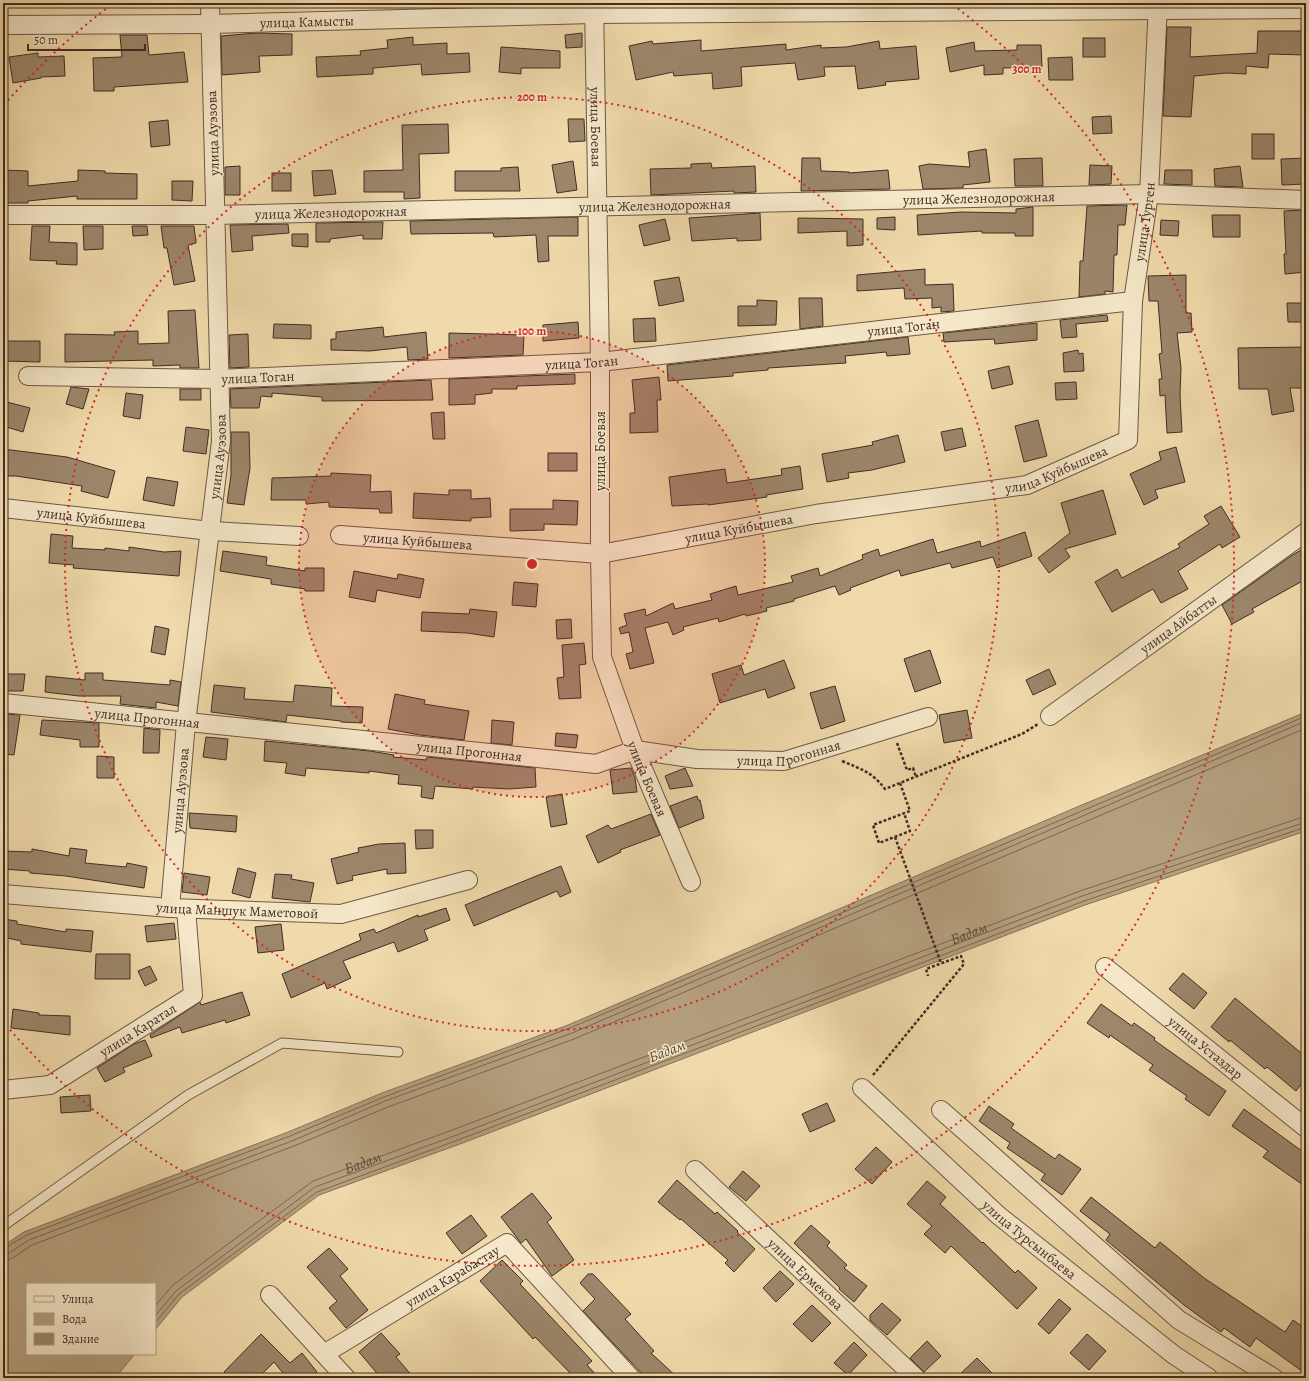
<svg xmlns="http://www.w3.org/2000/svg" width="1309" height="1381" font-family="Alegreya,serif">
	<rect width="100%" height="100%" fill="#f0daab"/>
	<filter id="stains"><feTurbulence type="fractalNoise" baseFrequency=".005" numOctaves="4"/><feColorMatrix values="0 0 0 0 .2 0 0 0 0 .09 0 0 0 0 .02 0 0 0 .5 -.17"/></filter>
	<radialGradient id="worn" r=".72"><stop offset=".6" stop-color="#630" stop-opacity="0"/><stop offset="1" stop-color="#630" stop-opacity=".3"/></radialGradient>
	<!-- water -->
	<polygon fill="#b49f7d" stroke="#86715a" points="1306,712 1306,831 1085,905 460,1144 319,1195 182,1297 155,1330 155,1284 27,1284 27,1354 135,1354 115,1378 3,1378 3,1246 24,1232 288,1132 382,1093 568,1025 1077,807"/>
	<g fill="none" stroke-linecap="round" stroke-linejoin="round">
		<!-- shore -->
		<g stroke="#7a6651" stroke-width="1">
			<polyline points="3,1249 27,1235 290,1136 384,1097 570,1028 1306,716"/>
			<polyline points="3,1254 9,1253 29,1240 292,1141 385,1101 572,1033 1306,721"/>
			<polyline points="3,1260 11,1259 32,1245 294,1146 388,1107 574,1039 1306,728"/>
			<path id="s1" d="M155 1306 173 1285 313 1181 455 1129 1080 891 1306 816"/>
			<polyline points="155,1316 176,1291 315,1187 457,1135 1082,896 1306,822"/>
			<polyline points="155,1323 179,1294 317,1192 458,1140 1084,901 1306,827"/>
		</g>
	</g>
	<!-- building -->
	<g fill="#9c876b" stroke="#412d25">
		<polygon points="1167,27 1191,27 1190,57 1257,53 1258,31 1306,31 1306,55 1269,54 1268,68 1246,66 1246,74 1227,73 1194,76 1191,117 1163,116"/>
		<polygon points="257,33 292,34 292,55 259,56 260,72 222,75 221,36"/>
		<polygon points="582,33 582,47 566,48 565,35"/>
		<polygon points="120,35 147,35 149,55 184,52 188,82 114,87 114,91 94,91 93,58 122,57"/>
		<polygon points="413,37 413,45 447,43 447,54 469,53 470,72 422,75 421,64 373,68 373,74 317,77 316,57 361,55 360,51 388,48 387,40"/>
		<rect x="1083" y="38" width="22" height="19"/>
		<polygon points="701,40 701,51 786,44 786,50 821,45 821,48 846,47 879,41 880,49 916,46 919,79 885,82 886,85 858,89 855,66 824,67 825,76 798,80 795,63 741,67 742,86 713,89 712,73 674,76 673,72 636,80 629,46 652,41 653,44"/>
		<polygon points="974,42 975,51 1017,50 1017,45 1041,45 1042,67 1003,68 1003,74 984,75 984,65 950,72 946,48"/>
		<polygon points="501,47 560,51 560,68 521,68 521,74 499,72"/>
		<polygon points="38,53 38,57 64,56 65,76 41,77 41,78 13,83 9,57"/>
		<polygon points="1072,57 1073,80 1049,80 1048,58"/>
		<polygon points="1111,116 1112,133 1093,134 1092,117"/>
		<polygon points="568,119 584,119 585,141 569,142"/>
		<polygon points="168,120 170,145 151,147 149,122"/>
		<polygon points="448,124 449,153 419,154 420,198 404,199 404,192 364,192 364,171 403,170 402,125"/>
		<rect x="1252" y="134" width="22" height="25"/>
		<polygon points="986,149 990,182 963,185 963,188 923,189 919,166 929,164 970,167 968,152"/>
		<polygon points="802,158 820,158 821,171 849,172 849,173 888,170 890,189 801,191"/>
		<polygon points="1042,158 1043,186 1015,186 1014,159"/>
		<polygon points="1306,158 1306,184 1282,185 1281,159"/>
		<polygon points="573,161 577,190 557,193 552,165"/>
		<polygon points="711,163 712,168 755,166 756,192 734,193 734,191 651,195 650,169 691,168 691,164"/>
		<polygon points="1090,165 1112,166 1111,184 1089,185"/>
		<polygon points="240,166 240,195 225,195 225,167"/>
		<polygon points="1240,166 1243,187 1215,186 1214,169"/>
		<polygon points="518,167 520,191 455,191 455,171 501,171 501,168"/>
		<polygon points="3,170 28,171 28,186 78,181 78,170 105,171 105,173 137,174 137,199 77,199 77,196 28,201 28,203 3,203"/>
		<polygon points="332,170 336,194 314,196 312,171"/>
		<polygon points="1165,170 1192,170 1192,185 1164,184"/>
		<rect x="272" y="173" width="19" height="18"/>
		<polygon points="172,181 193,181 192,201 172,200"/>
		<polygon points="1127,205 1125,225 1118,225 1117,255 1114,255 1113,292 1105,291 1105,294 1079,297 1080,261 1083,261 1087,206"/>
		<polygon points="1033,207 1033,236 1015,236 1015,233 982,233 982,231 918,235 917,215 961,212 1016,213 1016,209"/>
		<polygon points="1303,210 1306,272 1285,274 1284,254 1286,254 1284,211"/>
		<polygon points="760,213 761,240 737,241 737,238 692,241 689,218"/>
		<polygon points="1212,215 1240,215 1240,237 1213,237"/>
		<polygon points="578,217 578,236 548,236 549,261 538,262 536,235 494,237 493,233 411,234 410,221"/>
		<polygon points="895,217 895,230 877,229 877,218"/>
		<polygon points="798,218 863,219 863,245 847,246 847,231 798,233"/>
		<polygon points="665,219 670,240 644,246 639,225"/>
		<polygon points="1161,220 1179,221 1178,236 1160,235"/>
		<polygon points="383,222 382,239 363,239 363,235 330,239 330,242 316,242 316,223"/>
		<polygon points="288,224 289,233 252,236 253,250 232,252 230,225"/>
		<polygon points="32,226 50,226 49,242 77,243 77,265 56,264 57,261 30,260"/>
		<polygon points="83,226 103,226 103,249 84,250"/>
		<polygon points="132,226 147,226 148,235 133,236"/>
		<polygon points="161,226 194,226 196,243 188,245 195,281 174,285 167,248 164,248"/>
		<polygon points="292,234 308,234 308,247 292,246"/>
		<polygon points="925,269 925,285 953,284 954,311 941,312 941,307 932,308 932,298 905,299 904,288 857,291 857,275"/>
		<polygon points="1186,275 1186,313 1191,313 1192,332 1177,333 1181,368 1180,395 1182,432 1167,433 1165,395 1160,396 1159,379 1162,379 1159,354 1162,353 1158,301 1149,301 1148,276"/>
		<polygon points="679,277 684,301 659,306 654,281"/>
		<polygon points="799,298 822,298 823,326 800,329"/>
		<polygon points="757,300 777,301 776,325 738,326 738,306 757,306"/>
		<polygon points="1287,303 1303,303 1303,322 1288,322"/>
		<polygon points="195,310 199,368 180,368 180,365 153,366 153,360 65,362 65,334 115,335 114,332 138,331 138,344 169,343 168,311"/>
		<polygon points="1107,315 1108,321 1076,324 1077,337 1062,338 1060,320"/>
		<polygon points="655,318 656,341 634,342 633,319"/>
		<polygon points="578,322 579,338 543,341 543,325"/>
		<polygon points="1037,323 1037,340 995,344 994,339 944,342 943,333"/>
		<polygon points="274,324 311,325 311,339 273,338"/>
		<polygon points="383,327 384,337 426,332 428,359 408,360 407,347 370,351 331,350 331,339 336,339 336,332"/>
		<polygon points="449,333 524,335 523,355 449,358"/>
		<polygon points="248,334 249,367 230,368 229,335"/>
		<polygon points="908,337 910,354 887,356 886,352 845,356 846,363 768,368 768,370 733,373 733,376 668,381 667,365"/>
		<polygon points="3,341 40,341 40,362 3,361"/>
		<polygon points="1306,347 1306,388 1290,388 1294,411 1272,415 1268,389 1239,389 1238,348"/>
		<polygon points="1078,350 1079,354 1083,353 1084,371 1064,372 1063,353"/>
		<polygon points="1009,366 1013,384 992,389 988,371"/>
		<polygon points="575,374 575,384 517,386 517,389 492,389 492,393 475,395 475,404 449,405 449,379"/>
		<polygon points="659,377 661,400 657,400 658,432 630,433 630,413 635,413 632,380"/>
		<polygon points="431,380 433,400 322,401 322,397 272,393 272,397 261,396 259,408 231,408 230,389"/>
		<polygon points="1076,382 1077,399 1056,400 1055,383"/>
		<polygon points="71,387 89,389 83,409 66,404"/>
		<rect x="180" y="389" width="21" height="11"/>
		<polygon points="126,393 143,395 140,419 123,416"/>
		<polygon points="3,401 30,408 23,432 3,426"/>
		<polygon points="444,412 445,439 433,439 431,413"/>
		<polygon points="1038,420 1047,456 1024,462 1015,426"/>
		<polygon points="186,427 209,430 206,454 183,451"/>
		<polygon points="962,428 966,446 945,451 941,432"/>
		<polygon points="231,432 249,432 250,468 244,505 227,503 231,475"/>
		<polygon points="898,435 905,462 872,470 848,473 849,478 827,482 822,454 873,445 872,442"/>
		<polygon points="1176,447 1185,482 1155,490 1158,498 1144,505 1130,474 1161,460 1159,452"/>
		<polygon points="3,449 67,457 115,471 108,498 81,491 82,486 16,476 3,476"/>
		<rect x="548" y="453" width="29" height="18"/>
		<polygon points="800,466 803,489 766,495 767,497 708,505 708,504 672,506 669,477 725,469 727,483 782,475 781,469"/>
		<polygon points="331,473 371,475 370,492 391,491 392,513 380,513 379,509 329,507 329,502 306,504 306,500 271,500 272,478 331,476"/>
		<polygon points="147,477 178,482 174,506 143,500"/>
		<polygon points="449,490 471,490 471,499 490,498 491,517 471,518 471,521 413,518 414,493 449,495"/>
		<polygon points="1103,490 1116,534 1065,549 1070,557 1049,573 1038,558 1070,533 1061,503"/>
		<polygon points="553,500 578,501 577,525 544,524 544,530 510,531 510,509 553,509"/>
		<polygon points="1221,506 1240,537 1222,548 1220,544 1178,571 1188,589 1161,603 1153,589 1112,612 1095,582 1117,569 1122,578 1180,547 1178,544 1209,524 1204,516"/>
		<polygon points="1025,532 1032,556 997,568 993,557 952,568 950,563 901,576 899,570 850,588 851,590 839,595 835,586 794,599 794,601 766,608 767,611 746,616 745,614 719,622 718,618 683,627 684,630 673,635 668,622 645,628 654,663 630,669 626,654 633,652 629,632 621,634 619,628 627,625 624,614 645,609 646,616 673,603 675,609 712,600 710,594 736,586 738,595 793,582 791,576 818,568 820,576 863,559 862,555 878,549 880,556 933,539 937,553 980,541 981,547"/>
		<polygon points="51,534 73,536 72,548 105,550 105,548 129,551 129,547 164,552 181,551 179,576 73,568 74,565 49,563"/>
		<polygon points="1306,547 1306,579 1252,609 1254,612 1232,624 1222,605 1291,556"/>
		<polygon points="223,551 267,557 266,565 305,571 305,568 324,568 324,591 305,591 305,589 271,584 271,579 220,571"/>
		<polygon points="354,571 397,579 398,574 424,579 420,598 377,590 375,602 349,597"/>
		<polygon points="514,582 538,584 536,607 512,605"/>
		<polygon points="470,609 497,612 494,637 467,633 421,631 422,612 469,614"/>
		<polygon points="571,619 572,638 557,639 556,620"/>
		<polygon points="155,626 169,629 165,655 151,652"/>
		<polygon points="584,643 586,664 579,665 581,698 559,699 557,678 564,677 562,645"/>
		<polygon points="930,650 941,683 915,692 904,659"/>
		<polygon points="784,660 795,688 768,698 765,689 720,703 712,674 741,665 744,675"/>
		<polygon points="1049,669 1056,684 1033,695 1026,680"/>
		<polygon points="85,673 103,673 103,680 170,685 170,680 181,682 178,706 156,702 156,708 120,704 121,696 79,696 45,692 46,676 85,680"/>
		<polygon points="3,674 25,674 23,691 3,691"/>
		<polygon points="214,685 245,688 244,699 293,702 295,685 332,688 331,706 363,707 362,723 341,722 341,721 287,715 286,722 211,712"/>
		<polygon points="835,686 845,721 821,729 810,693"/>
		<polygon points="395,694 425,700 424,704 469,711 464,740 420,735 388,729"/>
		<polygon points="967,710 972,738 944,743 939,715"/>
		<polygon points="4,714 20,715 14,755 3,754"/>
		<polygon points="42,720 99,723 99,747 80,747 80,740 40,735"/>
		<polygon points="492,720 514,722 512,745 491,743"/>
		<polygon points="144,728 160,730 159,753 143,753"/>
		<polygon points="556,733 578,735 576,748 555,746"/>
		<polygon points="206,737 228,739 226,760 203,757"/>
		<polygon points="265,741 370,751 394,755 393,757 426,760 427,757 535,768 536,787 509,789 473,787 473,789 435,786 433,799 421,797 422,786 398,784 399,775 369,771 369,773 306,768 305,776 285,773 287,763 264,761"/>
		<polygon points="97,756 114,757 114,778 97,778"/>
		<polygon points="631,768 635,778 637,792 613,794 610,770"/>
		<polygon points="685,768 693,786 670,789 665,776"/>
		<polygon points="562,794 567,824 551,827 546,797"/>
		<polygon points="697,796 698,800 700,800 704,818 679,828 670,806"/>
		<polygon points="189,813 237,816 236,832 190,828"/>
		<polygon points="651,814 660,835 620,850 621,852 598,863 586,836 608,825 611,829"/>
		<polygon points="415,830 433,830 433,848 416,849"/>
		<polygon points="405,843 406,873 387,874 387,869 352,876 353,880 337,884 331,859 359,852 358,848 379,844"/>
		<polygon points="70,848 87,850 85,863 126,867 127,863 147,867 144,888 66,876 30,873 30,871 3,869 3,851 32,852 32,849 69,856"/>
		<polygon points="561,866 571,892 560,897 557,891 474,926 465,905"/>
		<polygon points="238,868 256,873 250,898 232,893"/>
		<polygon points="184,873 210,877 207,895 182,892"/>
		<polygon points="275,874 292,875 291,879 314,883 310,902 272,898"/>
		<polygon points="446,908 450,920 424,930 428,940 398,952 394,942 343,961 351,978 327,989 325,983 291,998 282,974 361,940 359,934 374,929 376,933 418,915 418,917"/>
		<polygon points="3,919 17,921 17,924 66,932 66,929 93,931 91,952 21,944 21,941 3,937"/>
		<polygon points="174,923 176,939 147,942 145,926"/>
		<polygon points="281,924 284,950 258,953 255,927"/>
		<polygon points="96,954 130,954 130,979 95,979"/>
		<polygon points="150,966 157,980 145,986 138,971"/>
		<polygon points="1183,973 1207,993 1194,1009 1169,989"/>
		<polygon points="242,992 250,1015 226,1023 225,1020 182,1033 180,1027 151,1038 150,1035 200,1002 201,1005"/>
		<polygon points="1235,998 1306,1057 1306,1078 1296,1091 1267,1067 1265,1069 1230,1040 1229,1042 1211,1027"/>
		<polygon points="1101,1004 1132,1026 1134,1023 1155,1038 1154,1040 1226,1091 1209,1116 1185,1099 1187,1096 1149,1070 1153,1065 1110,1035 1109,1038 1087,1023"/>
		<polygon points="13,1009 39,1013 39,1015 70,1016 70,1035 11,1028"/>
		<polygon points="145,1040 152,1056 123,1068 125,1072 105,1082 97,1068 134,1044"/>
		<polygon points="90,1095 91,1111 61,1113 60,1097"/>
		<polygon points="827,1103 835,1121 810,1132 802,1114"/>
		<polygon points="989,1106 1014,1124 1011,1128 1055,1159 1059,1154 1081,1169 1062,1195 1041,1180 1045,1174 1007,1148 1010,1143 979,1121"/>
		<polygon points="1244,1109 1306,1154 1306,1187 1263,1157 1268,1151 1232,1126"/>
		<polygon points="876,1147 892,1162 872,1184 855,1169"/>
		<polygon points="743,1171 760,1186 746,1201 729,1187"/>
		<polygon points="677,1180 715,1214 717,1212 738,1231 737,1232 755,1249 734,1272 725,1263 728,1260 681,1219 680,1220 658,1202"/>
		<polygon points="927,1181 946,1197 940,1204 982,1243 983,1242 1015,1273 1018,1270 1037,1288 1017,1309 951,1246 945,1253 924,1234 932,1226 907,1204"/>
		<polygon points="532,1193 552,1218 547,1222 574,1260 552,1276 526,1239 521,1243 501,1217"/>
		<polygon points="1091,1197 1155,1248 1160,1242 1204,1278 1285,1332 1293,1320 1306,1329 1306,1374 1256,1338 1250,1347 1224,1328 1221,1332 1184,1305 1106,1240 1110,1234 1080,1211"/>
		<polygon points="471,1215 487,1236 462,1254 446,1233"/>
		<polygon points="811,1225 830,1242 827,1246 847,1265 844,1268 867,1286 854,1302 839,1289 840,1288 794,1243"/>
		<polygon points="329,1248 348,1269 340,1276 368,1310 346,1328 329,1308 337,1301 307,1267"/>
		<polygon points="502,1260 523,1281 520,1284 592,1361 587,1365 599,1378 575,1378 535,1337 533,1339 480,1281"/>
		<polygon points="780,1271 794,1284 776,1302 763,1288"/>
		<polygon points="588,1274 593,1274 631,1314 625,1319 654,1351 651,1353 678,1378 646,1378 583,1311 595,1299 580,1283"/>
		<polygon points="1059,1299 1071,1309 1049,1334 1038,1324"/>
		<polygon points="882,1303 901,1320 887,1335 870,1320 870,1315"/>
		<polygon points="812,1305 831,1323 812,1342 793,1324"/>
		<polygon points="381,1333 400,1354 396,1357 414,1378 381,1378 359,1352"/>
		<polygon points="261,1334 290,1363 302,1353 317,1372 310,1378 287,1378 274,1362 258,1378 230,1378 224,1372"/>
		<polygon points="1087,1334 1106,1351 1089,1370 1070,1353"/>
		<polygon points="927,1341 941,1356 924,1372 910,1358"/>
		<polygon points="854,1342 867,1355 848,1375 834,1363"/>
		<polygon points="977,1358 997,1378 956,1378"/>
	</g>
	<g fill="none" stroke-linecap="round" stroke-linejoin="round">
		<!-- service casing -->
		<g stroke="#6d5846" stroke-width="11">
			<polyline id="service" points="3,1226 188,1095 282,1043 398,1052"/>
		</g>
		<!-- minor casing -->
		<g stroke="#6d5846" stroke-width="20">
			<g id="minor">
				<path id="s2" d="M594 3 600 362V554L602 657 635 750 691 882"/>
				<path id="s3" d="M3 25 210 24 593 14 1306 9"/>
				<path id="s4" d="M3 215H215L1149 194 1306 200"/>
				<path id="s5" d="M28 376 218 379 600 362 1133 301"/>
				<path id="s6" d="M3 508 211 531 299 536"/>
				<path id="s7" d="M340 535 600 554 816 514 1027 485 1128 440 1133 301 1149 194 1158 3"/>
				<path id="s8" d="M3 703 596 764 635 750 697 759 784 761 928 717"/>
				<path id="s9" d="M1050 716 1306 532"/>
				<path id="s10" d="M3 894 170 908 341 914 468 880"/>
				<path id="s11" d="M170 908 186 723 221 441 210 3"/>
				<path id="s12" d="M1105 967 1306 1128"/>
				<path id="s13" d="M862 1088 998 1215 1174 1355 1209 1378"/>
				<path id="s14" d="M3 1090 50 1085 193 995 186 909"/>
				<polyline points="941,1110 1179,1320 1274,1378"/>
				<path id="s15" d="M695 1170 916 1378"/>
				<polyline points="270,1295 346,1378"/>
				<path id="s16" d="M324 1354 507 1243 631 1378"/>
			</g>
		</g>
		<!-- path -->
		<g stroke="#412d25" stroke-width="2.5" stroke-dasharray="3 2" stroke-linecap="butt">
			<polyline points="897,743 907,770 913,768 916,777"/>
			<path d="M842 761C861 769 872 772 885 789L1022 734 1038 724"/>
			<polyline points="900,783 910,811 873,825 879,843 910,831 904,813"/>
			<polyline points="895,837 941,963"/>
			<polyline points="873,1075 964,964 961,956 926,969 928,976"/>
		</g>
		<!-- service -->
		<use href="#service" stroke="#f5e7c8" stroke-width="9"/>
		<!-- minor -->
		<use href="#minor" stroke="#f5e7c8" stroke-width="18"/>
	</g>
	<!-- distance rings -->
	<circle cx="532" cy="564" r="233" fill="#d62828" fill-opacity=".12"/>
	<g fill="none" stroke="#d62828" stroke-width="2" stroke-dasharray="2 4">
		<circle cx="532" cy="564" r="233"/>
		<circle cx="532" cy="564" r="467"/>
		<path d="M4 105A700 700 0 0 1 111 5M953 5A700 700 0 1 1 4 1023"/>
	</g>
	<g text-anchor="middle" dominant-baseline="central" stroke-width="3" stroke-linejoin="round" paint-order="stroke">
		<!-- street labels -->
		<g font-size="14" fill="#412d25" stroke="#f5e7c8">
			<text stroke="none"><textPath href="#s3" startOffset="304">улица Камысты</textPath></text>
			<text stroke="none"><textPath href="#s2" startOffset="124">улица Боевая</textPath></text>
			<text transform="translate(213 133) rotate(-92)">улица Ауэзова</text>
			<text stroke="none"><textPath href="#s4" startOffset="976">улица Железнодорожная</textPath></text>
			<text stroke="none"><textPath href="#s4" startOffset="652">улица Железнодорожная</textPath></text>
			<text stroke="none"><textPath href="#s4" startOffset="328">улица Железнодорожная</textPath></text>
			<text stroke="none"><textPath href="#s7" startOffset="1023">улица Турген</textPath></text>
			<text stroke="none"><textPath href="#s5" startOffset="878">улица Тоган</textPath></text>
			<text stroke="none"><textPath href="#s5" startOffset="554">улица Тоган</textPath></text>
			<text stroke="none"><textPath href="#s5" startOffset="230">улица Тоган</textPath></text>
			<text transform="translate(600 451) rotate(-90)">улица Боевая</text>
			<text stroke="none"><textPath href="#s11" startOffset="454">улица Ауэзова</textPath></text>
			<text stroke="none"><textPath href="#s7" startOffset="726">улица Куйбышева</textPath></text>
			<text stroke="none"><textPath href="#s6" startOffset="89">улица Куйбышева</textPath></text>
			<text stroke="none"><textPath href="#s7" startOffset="402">улица Куйбышева</textPath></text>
			<text stroke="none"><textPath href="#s7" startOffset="78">улица Куйбышева</textPath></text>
			<text stroke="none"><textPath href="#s9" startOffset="158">улица Айбатты</textPath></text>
			<text stroke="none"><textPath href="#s8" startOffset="145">улица Прогонная</textPath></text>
			<text stroke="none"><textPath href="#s8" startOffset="469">улица Прогонная</textPath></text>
			<text stroke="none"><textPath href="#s8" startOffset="793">улица Прогонная</textPath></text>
			<text stroke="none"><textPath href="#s2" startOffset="784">улица Боевая</textPath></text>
			<text stroke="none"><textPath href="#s11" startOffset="118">улица Ауэзова</textPath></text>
			<text stroke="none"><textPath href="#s10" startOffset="235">улица Маншук Маметовой</textPath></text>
			<text stroke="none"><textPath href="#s14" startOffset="151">улица Каратал</textPath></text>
			<text stroke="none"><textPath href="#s12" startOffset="129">улица Устаздар</textPath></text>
			<text stroke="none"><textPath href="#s13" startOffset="226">улица Турсынбаева</textPath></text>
			<text stroke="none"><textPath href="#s15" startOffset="152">улица Ермекова</textPath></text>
			<text stroke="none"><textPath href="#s16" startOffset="150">улица Карабастау</textPath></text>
		</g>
		<!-- water labels -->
		<g font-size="15" font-style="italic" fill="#5e4a3b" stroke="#f5e7c8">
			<text stroke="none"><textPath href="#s1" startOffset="903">Бадам</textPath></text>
			<text transform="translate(667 1051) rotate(-21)">Бадам</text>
			<text stroke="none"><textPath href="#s1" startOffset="255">Бадам</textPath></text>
		</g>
	</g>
	<circle cx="532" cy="564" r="6" fill="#d62828" stroke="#f5e7c8" stroke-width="2"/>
	<g font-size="12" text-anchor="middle" font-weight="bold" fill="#d62828" stroke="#f5e7c8" stroke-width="3" stroke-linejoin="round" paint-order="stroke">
		<text x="1027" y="73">300 m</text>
		<text x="532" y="101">200 m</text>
		<text x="532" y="335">100 m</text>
	</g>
	<!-- margin -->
	<rect width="1309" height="1381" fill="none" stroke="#f0daab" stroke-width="16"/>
	<rect x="4" y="4" width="1301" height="1373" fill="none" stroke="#412d25" stroke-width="2"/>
	<rect x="8" y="8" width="1293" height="1365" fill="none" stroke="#412d25"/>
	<!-- legend -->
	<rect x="26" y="1283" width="130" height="72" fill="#f5e7c8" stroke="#ad9d87"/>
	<rect x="34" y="1296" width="20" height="6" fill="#f5e7c8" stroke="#ad9d87"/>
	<text x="62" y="1303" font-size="12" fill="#412d25">Улица</text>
	<rect x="34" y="1313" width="20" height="12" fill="#b49f7d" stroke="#ad9d87"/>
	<text x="62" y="1323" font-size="12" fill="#412d25">Вода</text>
	<rect x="34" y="1333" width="20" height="12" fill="#9c876b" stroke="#ad9d87"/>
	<text x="62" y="1343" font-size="12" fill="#412d25">Здание</text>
	<!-- scale -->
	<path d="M28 44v6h117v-6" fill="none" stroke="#412d25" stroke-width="2"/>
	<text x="34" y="44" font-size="12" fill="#412d25" stroke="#f5e7c8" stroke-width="3" paint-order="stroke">50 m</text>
	<rect width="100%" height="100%" filter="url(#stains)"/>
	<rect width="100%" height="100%" fill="url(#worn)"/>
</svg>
